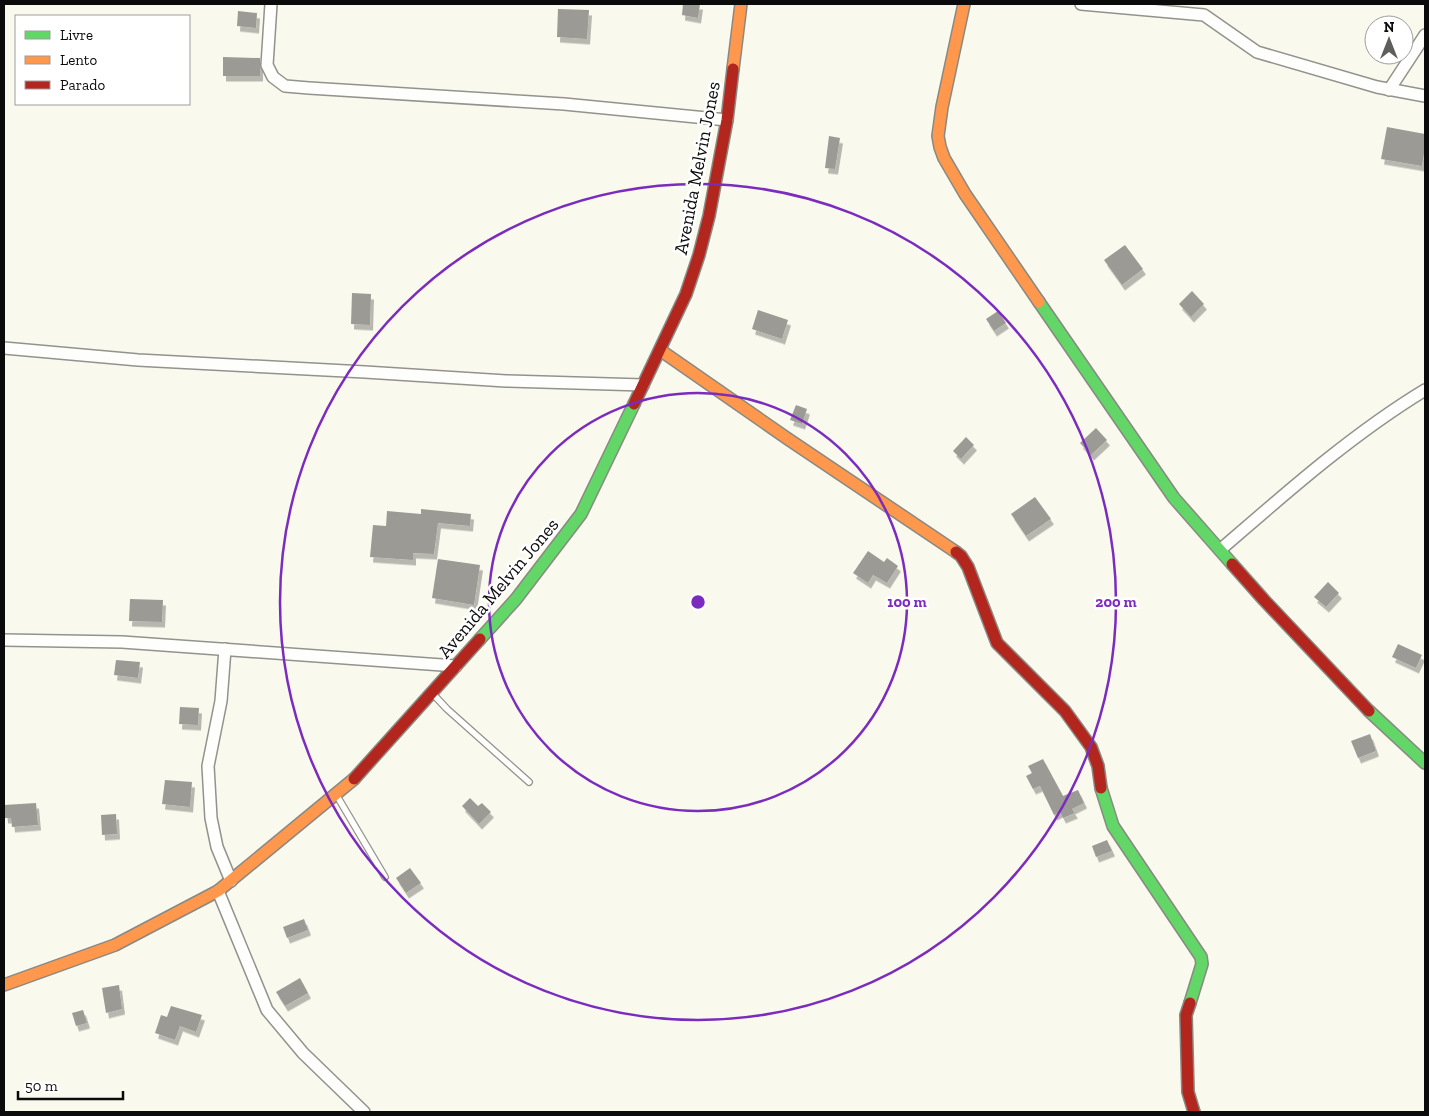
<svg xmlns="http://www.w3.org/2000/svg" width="1429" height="1116" font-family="'Zilla Slab',serif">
	<defs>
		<filter id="shadow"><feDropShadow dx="3" dy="5.5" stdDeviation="0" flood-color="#0004"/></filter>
	</defs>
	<rect width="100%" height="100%" fill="#faf9ee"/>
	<!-- building -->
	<g fill="#9c9a95" filter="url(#shadow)">
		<polygon points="683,4 700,4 698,18 682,15"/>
		<polygon points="558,9 589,10 587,39 557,37"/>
		<polygon points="238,11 257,13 256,28 237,26"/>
		<polygon points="223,57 260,58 260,76 223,76"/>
		<polygon points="1387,127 1425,134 1425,147 1422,166 1381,159"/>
		<polygon points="829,136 840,138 835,169 825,168"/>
		<polygon points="1125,245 1143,269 1122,285 1104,260"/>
		<polygon points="1192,291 1204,304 1191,317 1179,304"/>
		<polygon points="352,293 371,294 370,325 351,324"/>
		<polygon points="758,310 788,320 782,339 752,329"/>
		<polygon points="998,311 1006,323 994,331 986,319"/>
		<polygon points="796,405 807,409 802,424 790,420"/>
		<polygon points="1096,428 1107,440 1091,455 1080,443"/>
		<polygon points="966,437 974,445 961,459 953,451"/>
		<polygon points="1035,497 1051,519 1026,536 1011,514"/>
		<polygon points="421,509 471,514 470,526 438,523 434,554 413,553 413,560 370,557 373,525 386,526 387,511 421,514"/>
		<polygon points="868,551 884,562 887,558 898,566 887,583 873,575 868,583 853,573"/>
		<polygon points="438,559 480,565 474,605 432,598"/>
		<polygon points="1328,582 1339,593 1326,607 1314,597"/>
		<polygon points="130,599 163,600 162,622 129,621"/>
		<polygon points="1398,644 1422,655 1416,668 1392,657"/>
		<polygon points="116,660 140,662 138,678 114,675"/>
		<polygon points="180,707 199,708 198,725 179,724"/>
		<polygon points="1370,734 1376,751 1358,758 1351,741"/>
		<polygon points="1043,759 1063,796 1078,790 1084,803 1072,809 1075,813 1063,818 1060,812 1054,815 1040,786 1033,789 1026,776 1032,773 1028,766"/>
		<polygon points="165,780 192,782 190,807 162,804"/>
		<polygon points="470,798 478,806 482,803 491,812 479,824 462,806"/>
		<polygon points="36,803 38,825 12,827 11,818 5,818 4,805"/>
		<polygon points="116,814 117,834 102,835 101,815"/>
		<polygon points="1107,840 1112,851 1096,857 1092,846"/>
		<polygon points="410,868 421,883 406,893 396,878"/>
		<polygon points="304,919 308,930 287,938 283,927"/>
		<polygon points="300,978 308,993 285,1006 276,992"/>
		<polygon points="119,985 122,1009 106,1013 102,988"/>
		<polygon points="171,1006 202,1015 196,1032 180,1026 175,1040 155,1033 161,1015 167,1017"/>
		<polygon points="83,1010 87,1023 76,1026 72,1013"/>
	</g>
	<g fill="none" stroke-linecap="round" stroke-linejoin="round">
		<!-- lane casing -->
		<g stroke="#93928d" stroke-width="8">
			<g id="lane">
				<polyline points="433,694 447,709 529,782"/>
				<polyline points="337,796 385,877"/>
			</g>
		</g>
		<!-- street casing -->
		<g stroke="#93928d" stroke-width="14">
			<g id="street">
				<polyline points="271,4 267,65 273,77 285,86 309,88 564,104 727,120"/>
				<polyline points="1081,4 1204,15 1257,52 1377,87 1425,96"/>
				<polyline points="1389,90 1425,35"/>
				<polyline points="4,348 138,360 365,372 506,381 643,385"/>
				<path d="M1220 550C1286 493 1351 435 1425 390"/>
				<polyline points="4,640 122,642 456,666"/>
				<polyline points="225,649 221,701 208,766 211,818 217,847 231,881"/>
				<polyline points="218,891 267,1010 303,1053 364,1112"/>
			</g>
		</g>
		<!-- fast casing -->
		<g stroke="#898984" stroke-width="14">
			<g id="fast">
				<polyline points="1039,302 1174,498 1232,564"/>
				<polyline points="480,639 516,599 581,514 634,404"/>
				<polyline points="1369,711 1425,763"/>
				<polyline points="1101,788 1113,826 1201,957 1202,964 1190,1003"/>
			</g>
		</g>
		<!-- slow casing -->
		<g stroke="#898984" stroke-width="14">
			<g id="slow">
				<polyline points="964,4 942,107 938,136 940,147 944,158 965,194 1039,302"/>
				<polyline points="733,69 741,4"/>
				<polyline points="660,350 788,439 956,552"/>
				<polyline points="4,985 115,945 218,891 354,779"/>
			</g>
		</g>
		<!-- jam casing -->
		<g stroke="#898984" stroke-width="14">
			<g id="jam">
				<polyline points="634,404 686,294 699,255 709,216 727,120 733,69"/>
				<polyline points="956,552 961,556 968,567 997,643 1065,711 1091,747 1098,766 1101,788"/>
				<polyline points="1232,564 1264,600 1369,711"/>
				<polyline points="354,779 480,639"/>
				<polyline points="1190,1003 1186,1015 1188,1092 1194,1112"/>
			</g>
		</g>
		<!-- lane -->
		<use href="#lane" stroke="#fefefc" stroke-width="5.5"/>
		<!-- street -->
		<use href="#street" stroke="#fefefc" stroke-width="11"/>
		<!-- fast -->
		<use href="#fast" stroke="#63d668" stroke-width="11"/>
		<!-- slow -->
		<use href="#slow" stroke="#ff974d" stroke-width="11"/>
		<!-- jam -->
		<use href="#jam" stroke="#b3261e" stroke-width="11"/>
	</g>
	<!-- distance rings -->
	<g fill="none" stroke="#7b2cbf" stroke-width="2.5">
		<circle cx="698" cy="602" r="209"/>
		<circle cx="698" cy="602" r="418"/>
	</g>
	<g text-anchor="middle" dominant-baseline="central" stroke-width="5" stroke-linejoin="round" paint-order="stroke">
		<!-- street labels -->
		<g font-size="19" fill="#0b0b0b" stroke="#fff">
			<text transform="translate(697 168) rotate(-79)">Avenida Melvin Jones</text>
			<text transform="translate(498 588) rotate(-50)">Avenida Melvin Jones</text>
		</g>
	</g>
	<circle cx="698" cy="602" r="8" fill="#7b2cbf" stroke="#fff" stroke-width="2.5"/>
	<g font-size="15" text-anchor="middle" font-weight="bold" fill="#7b2cbf" stroke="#fff" stroke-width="5" stroke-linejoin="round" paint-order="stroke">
		<text x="907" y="607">100 m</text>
		<text x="1116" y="607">200 m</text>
	</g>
	<!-- border -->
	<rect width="1429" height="1116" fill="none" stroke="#0b0b0b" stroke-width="10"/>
	<!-- legend -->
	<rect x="15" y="15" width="175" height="90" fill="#ffffff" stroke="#9d9d9d"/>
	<rect x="25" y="31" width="25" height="8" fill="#63d668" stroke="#9d9d9d"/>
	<text x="60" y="40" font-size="15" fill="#0b0b0b">Livre</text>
	<rect x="25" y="56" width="25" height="8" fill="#ff974d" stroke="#9d9d9d"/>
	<text x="60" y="65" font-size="15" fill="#0b0b0b">Lento</text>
	<rect x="25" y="81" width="25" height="8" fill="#b3261e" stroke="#9d9d9d"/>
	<text x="60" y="90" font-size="15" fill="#0b0b0b">Parado</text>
	<!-- north arrow -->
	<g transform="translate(1389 40)"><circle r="24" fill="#ffffff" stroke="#9d9d9d"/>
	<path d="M0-4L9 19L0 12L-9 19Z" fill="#5f5e5a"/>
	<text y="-8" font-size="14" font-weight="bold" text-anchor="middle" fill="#0b0b0b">N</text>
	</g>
	<!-- scale -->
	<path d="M18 1091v8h105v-8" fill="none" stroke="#0b0b0b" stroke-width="2.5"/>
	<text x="25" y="1091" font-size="15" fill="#0b0b0b" stroke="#ffffff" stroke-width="4" paint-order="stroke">50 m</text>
</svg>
